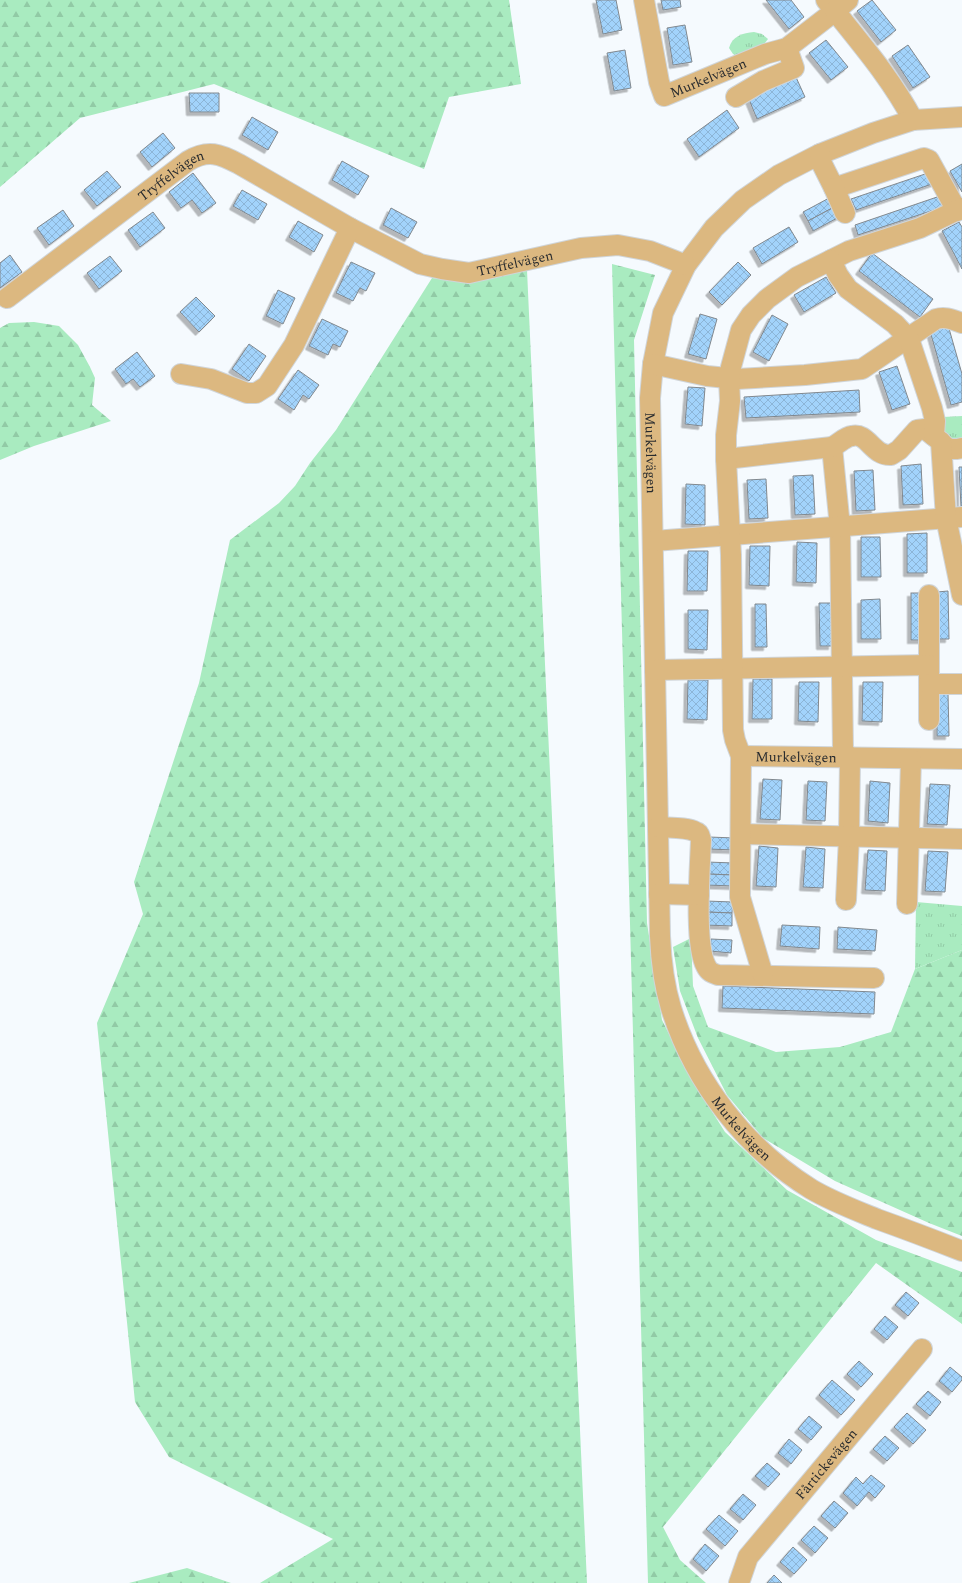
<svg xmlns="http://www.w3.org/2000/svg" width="962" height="1583" font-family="Spectral,serif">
	<defs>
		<pattern id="forest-firs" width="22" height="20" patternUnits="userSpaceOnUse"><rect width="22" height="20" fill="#a9ebc0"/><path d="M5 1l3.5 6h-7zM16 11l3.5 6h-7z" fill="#91caa5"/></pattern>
		<pattern id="park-tufts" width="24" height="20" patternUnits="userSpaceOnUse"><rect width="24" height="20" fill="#a9ebc0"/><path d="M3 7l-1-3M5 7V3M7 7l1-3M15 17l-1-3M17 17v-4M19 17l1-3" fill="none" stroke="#91caa5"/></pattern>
		<pattern id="building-cross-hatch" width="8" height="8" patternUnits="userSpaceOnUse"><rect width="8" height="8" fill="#a2d3fb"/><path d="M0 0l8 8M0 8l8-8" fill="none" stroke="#8cb5d7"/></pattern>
		<filter id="shadow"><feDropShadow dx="-3.5" dy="3.5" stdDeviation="0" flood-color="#0004"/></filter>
	</defs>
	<rect width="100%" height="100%" fill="#f5fafe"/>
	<!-- forest -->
	<g fill="url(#forest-firs)">
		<polygon points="0,0 509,0 521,84 449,97 424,169 214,84 80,118 0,187"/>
		<polygon points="612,264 655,275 634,340 647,923 662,1020 692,1080 725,1132 787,1190 876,1240 962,1272 962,1324 876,1263 663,1527 680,1560 706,1583 648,1583"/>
		<polygon points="527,270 587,1583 260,1583 333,1539 169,1457 135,1402 97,1023 143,914 134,882 199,683 230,540 279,503 295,486 310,463 336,430 432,278 468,282"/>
		<polygon points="34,322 59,326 78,345 90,367 95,378 92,405 111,421 34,446 0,460 0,328 9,323"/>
		<polygon points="691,938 693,986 708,1027 776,1052 840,1047 891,1032 915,969 962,950 962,1236 929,1223 835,1181 763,1138 727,1095 698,1038 680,991 673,947"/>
		<polygon points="187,1568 231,1583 129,1583"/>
	</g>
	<!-- park -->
	<g fill="url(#park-tufts)">
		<path d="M754 32 762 34 768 39 761 48 739 57 733 54 729 48C732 36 743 33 754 32Z"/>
		<polygon points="962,416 962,454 948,455 943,417"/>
		<polygon points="916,902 962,906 962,950 915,969"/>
	</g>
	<!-- building -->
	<g fill="url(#building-cross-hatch)" stroke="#81888e" filter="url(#shadow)">
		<polygon points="596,0 616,0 622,30 603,34"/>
		<polygon points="661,0 680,0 681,7 663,10"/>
		<polygon points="766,0 791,0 804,17 789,29"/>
		<polygon points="872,0 896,30 881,42 857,11"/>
		<polygon points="685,25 692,62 673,65 667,28"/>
		<polygon points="826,40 848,67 831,80 809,53"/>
		<polygon points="908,45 930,77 913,88 892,56"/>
		<polygon points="625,50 631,88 614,91 607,53"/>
		<polygon points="795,75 805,97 757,119 748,97"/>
		<polygon points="189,93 219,93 219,112 190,112"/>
		<polygon points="727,110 739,128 699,157 687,139"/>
		<polygon points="252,117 278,132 268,150 242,135"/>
		<polygon points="163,133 175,148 152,167 140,152"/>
		<polygon points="342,161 369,176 358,195 332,180"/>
		<polygon points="962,164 962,192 950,171"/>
		<polygon points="107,171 121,187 97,206 84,190"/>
		<polygon points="931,172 935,183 856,210 851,199"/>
		<polygon points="193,173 216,203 202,213 192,200 181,208 169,192"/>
		<polygon points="242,190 267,204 258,220 233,206"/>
		<polygon points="940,196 943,207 858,235 855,225"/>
		<polygon points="831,197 836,206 808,221 803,212"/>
		<polygon points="836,206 841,216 813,231 808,221"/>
		<polygon points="391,208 417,222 408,238 383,225"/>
		<polygon points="63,210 74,226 49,245 37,228"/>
		<polygon points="153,212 165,228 140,247 128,230"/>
		<polygon points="298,221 323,235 314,252 289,237"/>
		<polygon points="959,222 962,227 962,269 942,231"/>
		<polygon points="789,227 798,242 762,264 753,248"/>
		<polygon points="872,253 933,299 920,317 859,271"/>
		<polygon points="10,255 22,272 0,288 0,263"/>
		<polygon points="110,256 122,271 99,289 87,273"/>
		<polygon points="351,262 375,273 366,291 360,288 353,301 336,293"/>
		<polygon points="738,262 751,275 722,305 709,292"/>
		<polygon points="826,277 836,293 804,312 794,295"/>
		<polygon points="278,290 295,298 283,324 266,316"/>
		<polygon points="196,297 215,316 199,332 180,312"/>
		<polygon points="700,314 717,319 706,359 688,354"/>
		<polygon points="772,315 788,324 769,361 753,352"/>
		<polygon points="322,319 348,331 340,347 333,344 328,355 309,346"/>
		<polygon points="948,325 962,374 962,402 951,405 930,331"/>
		<polygon points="249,344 266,356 249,381 232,369"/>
		<polygon points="137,352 155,376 140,387 133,379 126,384 115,369"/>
		<polygon points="897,366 910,404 892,410 879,372"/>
		<polygon points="298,370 319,385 309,399 303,395 294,410 278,399"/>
		<polygon points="688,387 705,388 702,426 685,424"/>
		<polygon points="859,390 860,412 746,418 744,397"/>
		<polygon points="921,464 923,504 903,505 901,466"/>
		<polygon points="959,467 962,467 962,507 961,507"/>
		<polygon points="873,470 875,510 856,511 854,471"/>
		<polygon points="813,475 815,514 795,515 793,476"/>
		<polygon points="766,479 768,518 749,519 747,480"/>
		<polygon points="686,484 705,485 705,525 685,524"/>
		<polygon points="927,533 927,573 907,573 907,534"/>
		<polygon points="861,537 880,537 881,577 861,577"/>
		<polygon points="797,542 817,543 816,583 796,582"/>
		<polygon points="750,546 770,546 769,586 749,585"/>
		<polygon points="688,551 708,551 707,591 687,591"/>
		<polygon points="948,591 949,639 938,639 937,592"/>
		<rect x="911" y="593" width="11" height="47"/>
		<polygon points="880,599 881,639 861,639 861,600"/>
		<polygon points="819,603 831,603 832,646 820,646"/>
		<polygon points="755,604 766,604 767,647 755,647"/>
		<polygon points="688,610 708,610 707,650 688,649"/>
		<polygon points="753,679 772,679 772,719 752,719"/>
		<polygon points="688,680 708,680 707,720 687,719"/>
		<polygon points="799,682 819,682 818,722 798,721"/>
		<polygon points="863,682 883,682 882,722 862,721"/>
		<polygon points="937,693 948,693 949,736 937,736"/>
		<polygon points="763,779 782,780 780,820 760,819"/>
		<polygon points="808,781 827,782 825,821 806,820"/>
		<polygon points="870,781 890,783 888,823 868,821"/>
		<polygon points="930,784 950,785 947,825 927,824"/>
		<polygon points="709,837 735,838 735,850 708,849"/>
		<polygon points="759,846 778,848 776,887 756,886"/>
		<polygon points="806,847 825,849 823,888 803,887"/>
		<polygon points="868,850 887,851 885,891 865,890"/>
		<polygon points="928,851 948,852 945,892 925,891"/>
		<polygon points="707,862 734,863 733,875 707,874"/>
		<polygon points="707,874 733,875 733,886 706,885"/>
		<polygon points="706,901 733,902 732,913 706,912"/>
		<polygon points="706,912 732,913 732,926 705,925"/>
		<polygon points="782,925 820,927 819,949 780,946"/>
		<polygon points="838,927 877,930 875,951 837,949"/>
		<polygon points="711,939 732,940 731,953 710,951"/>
		<polygon points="723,986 875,992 874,1014 722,1008"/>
		<polygon points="906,1292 919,1303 908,1316 895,1305"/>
		<polygon points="885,1316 898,1327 887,1340 874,1329"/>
		<polygon points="859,1361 873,1374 861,1387 847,1374"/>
		<polygon points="950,1367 962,1377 962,1380 952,1392 939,1381"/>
		<polygon points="832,1380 855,1400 841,1415 819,1395"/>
		<polygon points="928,1391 941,1402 930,1416 916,1404"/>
		<polygon points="907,1413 926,1430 913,1444 894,1427"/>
		<polygon points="809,1416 822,1427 811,1440 798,1429"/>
		<polygon points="885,1436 899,1448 887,1461 873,1449"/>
		<polygon points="789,1439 802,1450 791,1464 778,1453"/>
		<polygon points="767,1463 780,1474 768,1487 755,1476"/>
		<polygon points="871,1475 885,1486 875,1498 869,1492 857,1506 843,1493 856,1477 863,1484"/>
		<polygon points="743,1494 756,1505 743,1520 730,1509"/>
		<polygon points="834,1501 848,1513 835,1528 821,1516"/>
		<polygon points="719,1515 738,1531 725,1546 706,1529"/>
		<polygon points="814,1526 828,1538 815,1553 801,1540"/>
		<polygon points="705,1544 719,1556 706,1571 693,1559"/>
		<polygon points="793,1547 807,1560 794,1574 780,1562"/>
		<polygon points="774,1575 782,1583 767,1583"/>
	</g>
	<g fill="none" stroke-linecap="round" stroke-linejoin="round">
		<!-- minor casing -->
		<g stroke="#d0d5d9" stroke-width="22">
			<g id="minor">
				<path id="s1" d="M644 0 659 82 664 96 765 54 787 48 835 11 826 0"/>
				<path d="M848 0 835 11C863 46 892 80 913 120"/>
				<polyline points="736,97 763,81 794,68 787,48"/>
				<path id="s2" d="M962 117 913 120 873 133 820 154 779 175 743 200 714 228 686 265 663 313 653 364 650 398 660 936C661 960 664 985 671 1008 694 1082 745 1148 811 1189 831 1201 855 1210 877 1219 905 1229 934 1240 962 1251"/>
				<polyline points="820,154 822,164 834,188 924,158 929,160 957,211"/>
				<polyline points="834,188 845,213"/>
				<polyline points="831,260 849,251 920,228 962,208"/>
				<path id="s3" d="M7 298 188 161C208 149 220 154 239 164L350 228 420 264 442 269 469 273 581 248 618 245 650 251 686 265"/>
				<path d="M653 364 707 376 737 379 805 375 862 369 936 319C946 316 953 320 962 323"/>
				<polyline points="181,374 211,379 247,393 256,393 267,386 294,345 350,228"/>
				<path d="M941 442C947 450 953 450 962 448"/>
				<polyline points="832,447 840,527 843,751 850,758 849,837 846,900"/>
				<path d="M726 459 832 447C839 444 844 437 852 436 868 432 872 456 891 455L899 450 917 430 925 429 934 436"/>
				<polyline points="654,541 962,517"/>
				<polyline points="929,665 929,595"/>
				<polyline points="655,670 929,665 929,720"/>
				<polyline points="929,684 962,684"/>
				<path id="s4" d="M741 756 962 759"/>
				<path d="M658 827C669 828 687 827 696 832 700 833 700 837 701 840 700 868 694 944 706 966 709 972 712 973 718 975L874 978"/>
				<polyline points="741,834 962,839"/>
				<polyline points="659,894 699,895"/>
				<polyline points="907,904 911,759"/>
				<polyline points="763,975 740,897 741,756 735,740 733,730 731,555 726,459 726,435 730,401 729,379 731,367 741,330 751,315 767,299 797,277 831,260 838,275 848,289 895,324 909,339 932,408 935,421 934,436 941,442 946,518 962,595"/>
				<path id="s5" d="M739 1583 748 1557 922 1349"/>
			</g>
		</g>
		<!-- minor -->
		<use href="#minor" stroke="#dcb880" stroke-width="20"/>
	</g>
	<g text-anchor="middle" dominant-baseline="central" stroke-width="4" stroke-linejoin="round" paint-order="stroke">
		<!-- street labels -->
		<g font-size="14" fill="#282b2e" stroke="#fff">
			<text stroke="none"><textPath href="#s1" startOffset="146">Murkelvägen</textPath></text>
			<text stroke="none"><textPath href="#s3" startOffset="205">Tryffelvägen</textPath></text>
			<text stroke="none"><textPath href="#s3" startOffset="585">Tryffelvägen</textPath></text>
			<text stroke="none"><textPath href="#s2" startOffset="519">Murkelvägen</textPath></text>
			<text stroke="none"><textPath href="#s4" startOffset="55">Murkelvägen</textPath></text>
			<text stroke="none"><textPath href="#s2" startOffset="1216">Murkelvägen</textPath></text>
			<text stroke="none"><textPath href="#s5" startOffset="149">Fårtickevägen</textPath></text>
		</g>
	</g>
</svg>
